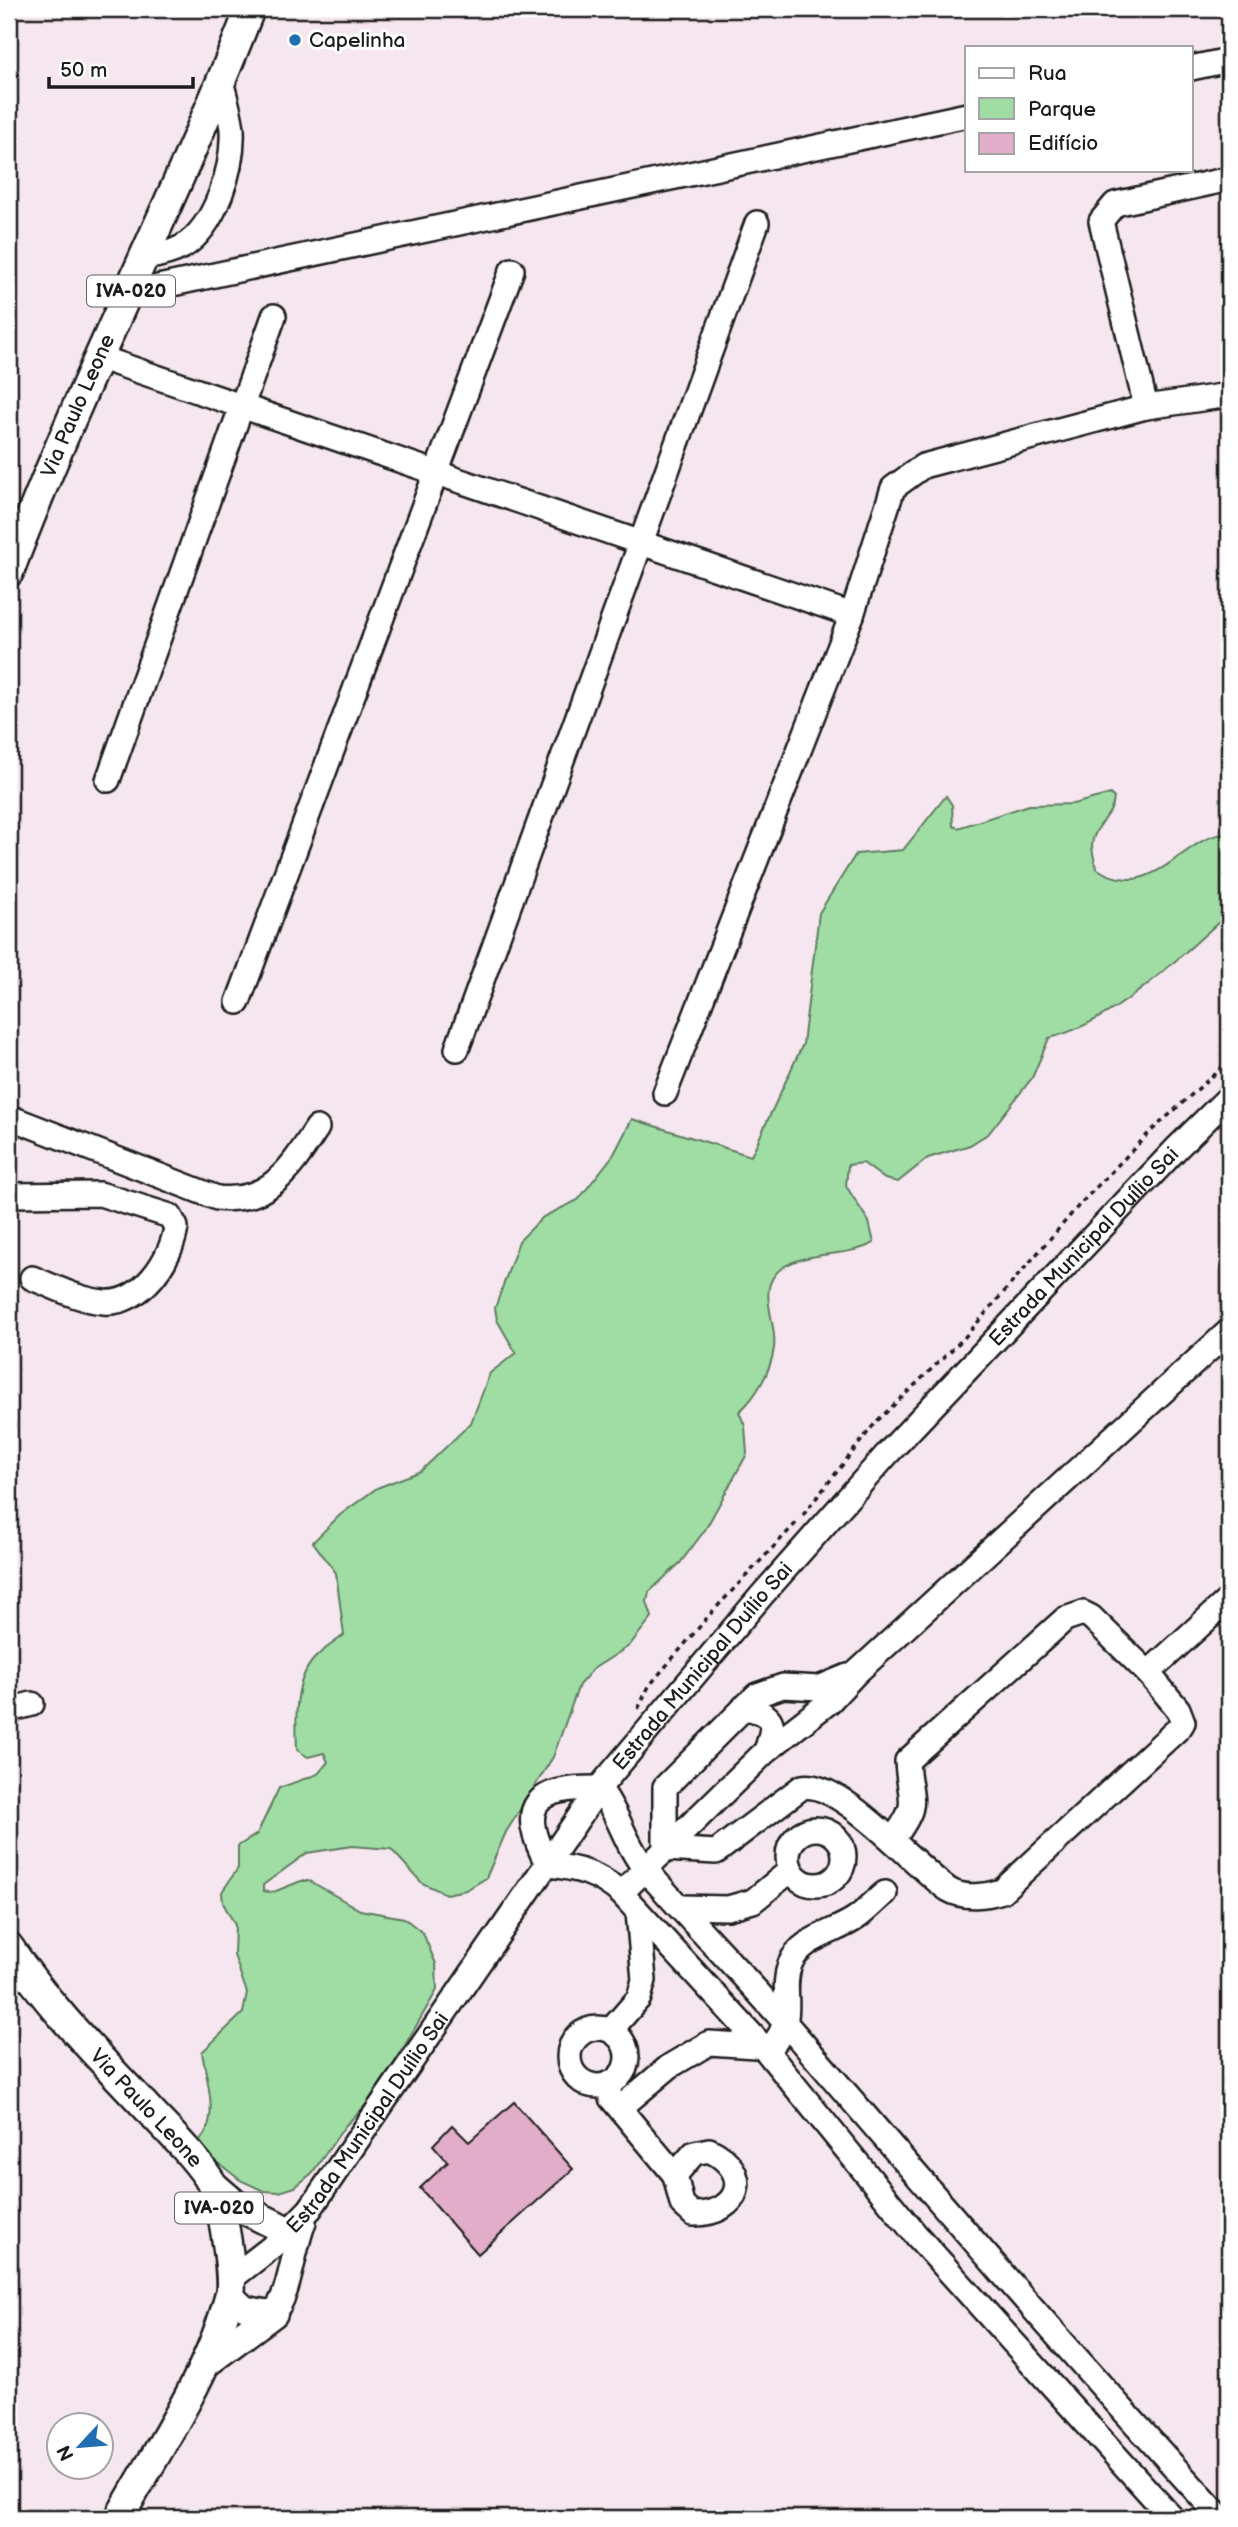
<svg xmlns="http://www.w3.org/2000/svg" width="1238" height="2527" font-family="'Balsamiq Sans',sans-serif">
	<rect width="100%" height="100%" fill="#f6e6ef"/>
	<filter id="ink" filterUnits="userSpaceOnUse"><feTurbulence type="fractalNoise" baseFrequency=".0143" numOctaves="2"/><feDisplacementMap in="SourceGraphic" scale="14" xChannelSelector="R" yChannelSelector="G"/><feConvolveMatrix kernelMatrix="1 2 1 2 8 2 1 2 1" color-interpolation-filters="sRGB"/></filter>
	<g filter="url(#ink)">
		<!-- green -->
		<path fill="#a0dda5" stroke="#5e7c60" stroke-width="2" d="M1110 794 1114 798C1113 817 1093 826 1092 845 1092 852 1095 861 1096 868 1153 907 1186 831 1229 834V913C1178 958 1116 1022 1049 1038L1032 1078 989 1133 970 1145 928 1158 898 1182 885 1179 863 1163 848 1165 846 1186 869 1222 874 1243C846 1258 808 1250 782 1268 754 1288 778 1321 774 1348 771 1371 756 1397 739 1412L745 1426 747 1454 705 1530 680 1563 649 1592 647 1602 652 1617 629 1646 593 1669 579 1685 553 1757 506 1832 486 1878 466 1890 446 1894 422 1883 391 1849 352 1846 307 1853 263 1885V1891L271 1893 301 1881H310L360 1910 404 1918 423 1933 436 1964 437 1990 376 2095 345 2126 312 2173 295 2187 279 2192 264 2191 240 2180 211 2157 199 2141C221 2118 206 2079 202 2052L243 2013 247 1993 234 1955 235 1925 223 1903 222 1892 238 1868V1846L257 1834 279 1788 318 1774 328 1762 324 1753 308 1757 297 1750C296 1722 293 1682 314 1659 322 1650 334 1643 344 1635L336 1573 313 1542 340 1515 377 1488 421 1471 471 1423 490 1373 516 1353 497 1320 495 1308 519 1241 543 1217 578 1200 614 1154 632 1119 751 1156 803 1044 819 913 856 854 903 850 946 796 952 805 953 826 958 828 1029 805 1073 804Z"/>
		<!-- building -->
		<polygon fill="#e1adc9" stroke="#1c1c1c" stroke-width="2" points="514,2102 573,2169 478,2254 420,2188 448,2162 433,2145 452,2125 469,2142"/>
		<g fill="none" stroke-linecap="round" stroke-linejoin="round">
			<!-- minor casing -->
			<g stroke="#1c1c1c" stroke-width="28">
				<g id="minor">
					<polyline points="1191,68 1229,60"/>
					<path d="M145 258C157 256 171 253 182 247 216 227 234 166 232 129 230 113 225 96 221 81"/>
					<polyline points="130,293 967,115"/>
					<polyline points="98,357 852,615"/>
					<polyline points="1146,407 1101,221 1115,204 1229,179"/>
					<polyline points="108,780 274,316"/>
					<polyline points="238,1002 512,270"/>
					<polyline points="457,1049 757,223"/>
					<polyline points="665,1093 852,615 893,488 923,466 1146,407 1229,395"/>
					<path d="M9 1117 217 1198C269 1204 291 1168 317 1128"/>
					<path d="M9 1195 100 1194 170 1216 176 1227C172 1259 141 1305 104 1302 79 1300 55 1287 32 1278"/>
					<path d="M744 1707C775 1716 776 1721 766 1751"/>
					<polyline points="9,1710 32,1704"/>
					<circle cx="816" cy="1857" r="28"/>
					<path d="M893 1839C922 1801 909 1802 907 1761L1065 1619 1083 1613 1091 1617 1148 1673"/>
					<path d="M665 1849 716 1852 802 1787C840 1779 917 1869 949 1890 964 1899 987 1896 1002 1891L1180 1727 1183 1722 1178 1709 1148 1673 1229 1599"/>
					<polyline points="665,1849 665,1787 757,1695 783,1686 819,1688 848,1676"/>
					<path d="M548 1865C515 1804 536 1787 599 1788 619 1813 625 1845 646 1870 692 1923 742 1973 788 2026 931 2192 1073 2357 1221 2518"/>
					<path d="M548 1865C578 1868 597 1873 621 1893L764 2048 917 2236 1172 2518"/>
					<polyline points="621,1893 766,1751 829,1702 856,1673 1229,1331"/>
					<polyline points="681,1907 728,1908 753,1901 791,1870"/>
					<circle cx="598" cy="2057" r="29"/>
					<polyline points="611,2030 639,1998 644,1980 638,1912"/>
					<polyline points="611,2098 675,2175"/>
					<path d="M620 2108 670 2066 709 2043 771 2047C799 2015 779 1995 790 1964 801 1937 835 1933 856 1918 866 1911 875 1901 885 1893"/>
					<path d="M709 2150C754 2171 741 2215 693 2214L682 2204 675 2175 694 2153Z"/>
					<path id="s1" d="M232 2278 277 2243 310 2209 599 1788 762 1595 888 1453 1178 1147 1229 1097"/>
					<path d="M230 2294 245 2308 273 2313C290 2297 293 2248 304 2222"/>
				</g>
			</g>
			<!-- major casing -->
			<g stroke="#1c1c1c" stroke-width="33">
				<g id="major">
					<path id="s2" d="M9 572C81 381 176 200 250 9"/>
					<path id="s3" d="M9 1947C48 2006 99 2057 147 2108 169 2132 196 2157 213 2185 222 2200 234 2277 230 2294 209 2375 159 2447 119 2518"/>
					<polyline points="215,2187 237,2206 288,2231"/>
					<polyline points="207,2362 273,2313"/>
				</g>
			</g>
			<!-- path -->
			<g stroke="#1c1c1c" stroke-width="3.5" stroke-dasharray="5 5" stroke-linecap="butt">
				<polyline points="803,1515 876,1422 964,1338 1081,1203 1149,1133 1229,1061"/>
				<polyline points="638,1709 649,1686 713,1611 798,1521"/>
			</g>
			<!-- minor -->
			<use href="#minor" stroke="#fff" stroke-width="23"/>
			<!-- major -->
			<use href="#major" stroke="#fff" stroke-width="28"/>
		</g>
	</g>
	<!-- markers -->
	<circle fill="#1f6fb2" stroke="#fff" stroke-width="2.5" cx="295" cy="40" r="7"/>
	<g text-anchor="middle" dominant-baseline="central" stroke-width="6" stroke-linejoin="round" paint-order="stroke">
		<!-- shield labels -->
		<g fill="#fff" stroke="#606060" stroke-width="2">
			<rect x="87" y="275.5" width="88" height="31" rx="5"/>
			<rect x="175" y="2192.5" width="88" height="31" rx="5"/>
		</g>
		<g font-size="19" font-weight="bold" fill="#1c1c1c">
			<text x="131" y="291">IVA-020</text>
			<text x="219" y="2208">IVA-020</text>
		</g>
		<!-- poi labels -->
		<g font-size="21" fill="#1c1c1c" stroke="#fff" text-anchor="start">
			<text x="309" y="40">Capelinha</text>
		</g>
		<!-- street labels -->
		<g font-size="21" fill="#1c1c1c" stroke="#fff">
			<text stroke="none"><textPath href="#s2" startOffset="180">Via Paulo Leone</textPath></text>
			<text stroke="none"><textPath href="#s1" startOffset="1342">Estrada Municipal Duílio Sai</textPath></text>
			<text stroke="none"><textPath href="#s1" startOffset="775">Estrada Municipal Duílio Sai</textPath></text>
			<text stroke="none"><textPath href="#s3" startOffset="212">Via Paulo Leone</textPath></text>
			<text stroke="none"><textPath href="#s1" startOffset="208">Estrada Municipal Duílio Sai</textPath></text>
		</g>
	</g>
	<!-- margin -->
	<rect width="1238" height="2527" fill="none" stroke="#fff" stroke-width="35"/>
	<rect x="18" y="18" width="1203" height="2492" fill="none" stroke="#1c1c1c" stroke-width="2.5" filter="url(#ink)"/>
	<!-- legend -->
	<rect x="965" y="46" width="228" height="126" fill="#ffffff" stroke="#a4a4a4" stroke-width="2"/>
	<rect x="979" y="68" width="35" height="10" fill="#ffffff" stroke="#a4a4a4" stroke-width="2"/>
	<text x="1028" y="80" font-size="21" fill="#1c1c1c">Rua</text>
	<rect x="979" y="98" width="35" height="21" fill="#a0dda5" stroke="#a4a4a4" stroke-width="2"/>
	<text x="1028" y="116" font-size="21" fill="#1c1c1c">Parque</text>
	<rect x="979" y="133" width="35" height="21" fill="#e1adc9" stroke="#a4a4a4" stroke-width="2"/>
	<text x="1028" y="150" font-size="21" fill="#1c1c1c">Edifício</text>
	<!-- north arrow -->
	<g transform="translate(80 2446) rotate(244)"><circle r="33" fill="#ffffff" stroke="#a4a4a4" stroke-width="2"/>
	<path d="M0-5L12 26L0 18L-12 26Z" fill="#1f6fb2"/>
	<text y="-10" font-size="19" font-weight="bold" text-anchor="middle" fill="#1c1c1c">N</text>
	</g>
	<!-- scale -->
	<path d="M49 77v10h144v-10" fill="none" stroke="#1c1c1c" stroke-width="3.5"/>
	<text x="60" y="77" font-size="21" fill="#1c1c1c" stroke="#ffffff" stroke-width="5" paint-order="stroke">50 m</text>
</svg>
